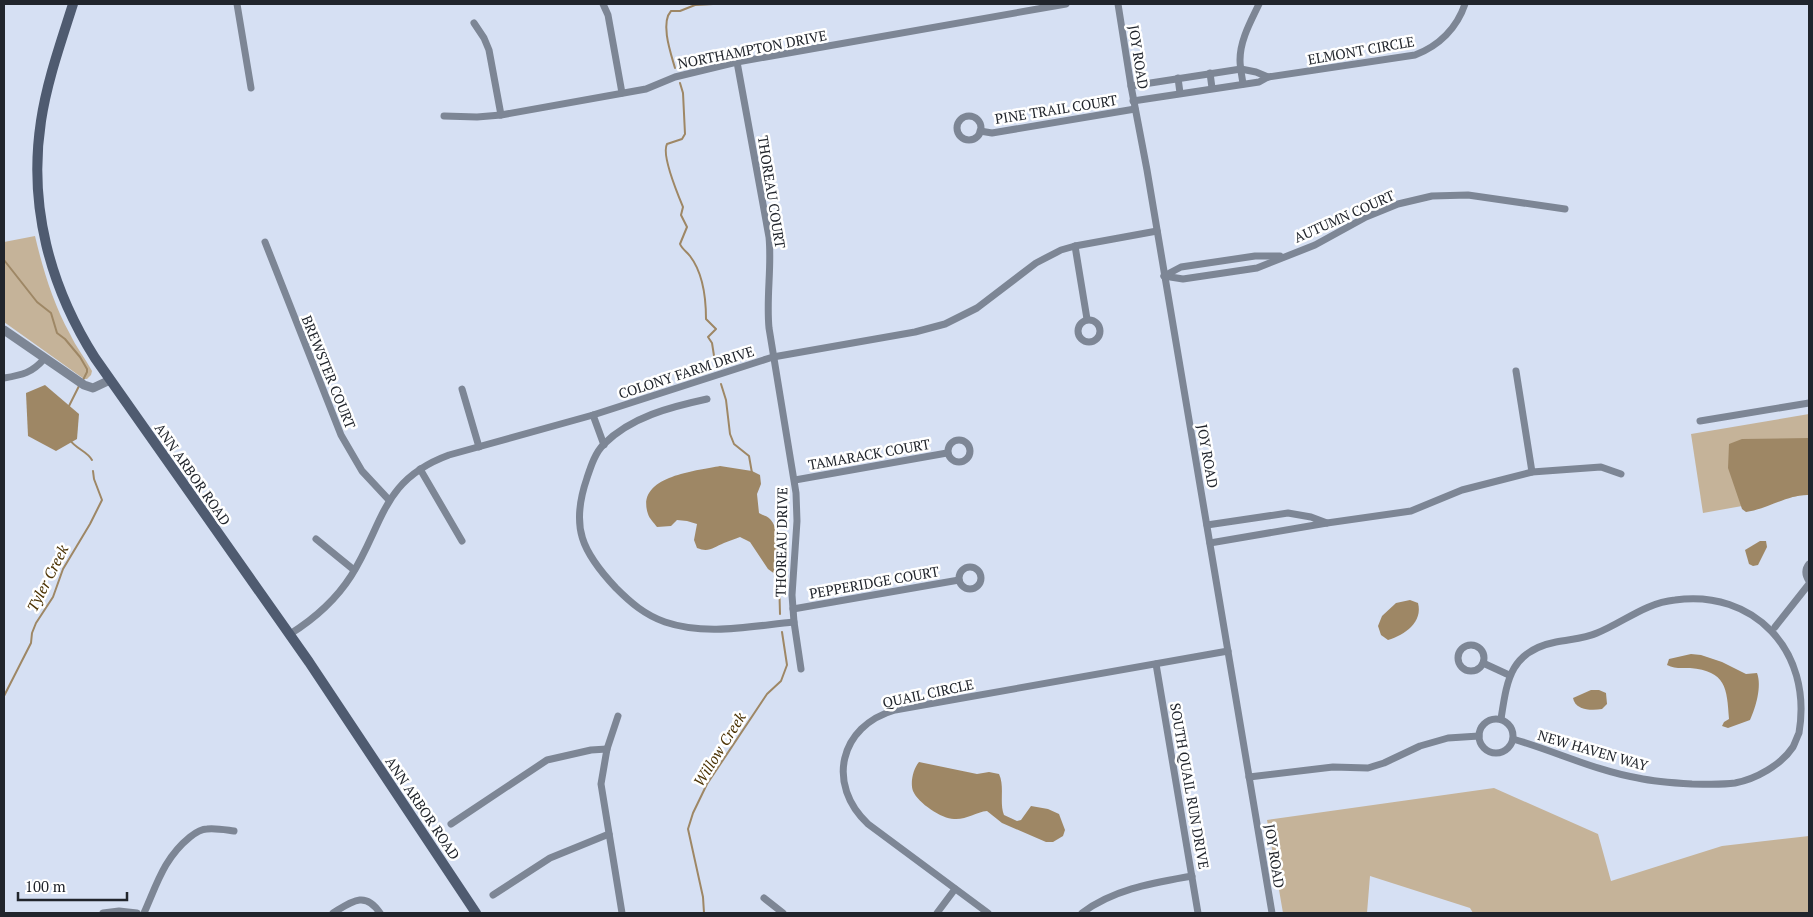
<svg xmlns="http://www.w3.org/2000/svg" width="1813" height="917" font-family="'PT Serif',serif">
	<rect width="100%" height="100%" fill="#d6e0f3"/>
	<!-- green -->
	<g fill="#c5b399">
		<path d="M35 236C43 270 53 303 70 334 76 347 85 358 92 371L91 375 87 379H84L4 322V242Z"/>
		<polygon points="1809,414 1809,494 1703,513 1691,434"/>
		<polygon points="1494,788 1598,834 1611,881 1722,846 1809,836 1809,913 1473,913 1470,908 1370,876 1367,913 1283,913 1267,820"/>
	</g>
	<!-- water -->
	<g fill="#9e8765">
		<polygon points="45,385 79,414 77,439 56,451 28,436 26,393"/>
		<path d="M1809 438V495C1789 494 1767 509 1746 512L1742 509 1728 468 1729 444 1742 439Z"/>
		<path d="M720 466 752 471 760 475 761 484 757 494 759 513C762 515 767 516 770 519 781 530 779 563 779 577L768 569 750 542 740 537C735 539 729 541 724 543 714 547 709 553 697 548L694 540 697 524 687 521 677 520 671 526 657 527C654 523 649 518 648 514 635 476 696 471 720 466Z"/>
		<polygon points="1760,541 1766,541 1767,547 1758,565 1753,566 1749,564 1745,550"/>
		<path d="M1410 600 1418 603C1423 622 1405 635 1388 640L1381 635 1378 626 1382 616 1396 603Z"/>
		<path d="M1691 654 1701 655 1722 662 1746 674 1757 673C1762 686 1756 707 1750 720L1728 728 1722 726 1724 722 1729 719C1727 688 1726 671 1690 668 1682 668 1674 669 1667 665L1669 659Z"/>
		<path d="M1591 690H1599L1606 693 1607 704 1602 709C1591 711 1575 710 1573 698Z"/>
		<path d="M919 762 977 774 989 772 999 774C1005 787 999 802 1004 815L1017 821 1021 820 1031 806 1048 809 1059 814 1065 830 1063 836 1053 842H1046L1002 823 987 811C976 812 966 820 954 819 942 819 918 803 913 791 910 783 913 769 919 762Z"/>
	</g>
	<g fill="none" stroke-linecap="round" stroke-linejoin="round">
		<!-- stream -->
		<g stroke="#9e8765" stroke-width="2">
			<path d="M675 68C671 54 660 23 671 11H680L695 5 713 4"/>
			<path d="M680 83 683 93 685 134 682 139 667 144C661 155 678 195 683 207L681 215 687 227 680 244C682 249 687 252 690 256 703 273 706 299 706 319L716 329 708 337 712 343 715 362"/>
			<polyline points="4,260 37,302 51,313 57,333 65,339 80,357 87,369 87,372 83,380"/>
			<polyline points="721,384 726,400 730,434 734,444 749,456 752,473"/>
			<polyline points="69,406 79,386"/>
			<path d="M70 440C76 449 87 451 92 460"/>
			<polyline points="779,577 780,614"/>
			<polyline points="4,696 31,643 32,633 36,623 53,597 63,569 90,524 102,500 94,479 93,471"/>
			<polyline points="704,913 703,897 688,829 693,813 707,784 767,694 781,681 787,665 782,632"/>
		</g>
		<!-- minor -->
		<g stroke="#7d8695" stroke-width="7">
			<polyline points="237,4 251,88"/>
			<polyline points="603,4 608,15 622,93"/>
			<polyline points="1118,4 1131,86 1147,170 1272,913"/>
			<polyline points="474,23 484,38 489,50 501,115"/>
			<path d="M737 62 769 237C772 267 766 297 769 328L796 493 797 521 792 595 794 622 801 669"/>
			<polyline points="1210,73 1212,88"/>
			<polyline points="1178,78 1180,93"/>
			<path d="M1243 84C1242 76 1240 68 1240 60 1240 40 1251 21 1259 4"/>
			<polyline points="1131,86 1241,69 1256,72 1268,77"/>
			<path d="M1133 101 1259 82 1268 77 1415 55C1439 46 1457 28 1465 4"/>
			<polyline points="444,116 477,117 501,115 646,89 675,77 737,62 1066,4"/>
			<circle cx="969" cy="128" r="12"/>
			<polyline points="980,131 992,133 1135,109"/>
			<polyline points="265,242 341,435 362,471 389,500"/>
			<polyline points="1075,246 1087,319"/>
			<polyline points="1164,276 1183,279 1257,268 1315,245 1366,217 1398,204 1432,196 1468,195 1565,209"/>
			<polyline points="1164,276 1181,267 1255,256 1280,256"/>
			<circle cx="1089" cy="331" r="11"/>
			<polyline points="1516,371 1532,472"/>
			<path d="M4 378C22 375 32 373 44 359"/>
			<polyline points="462,389 479,447"/>
			<path d="M707 399C670 407 631 417 604 444 595 453 591 466 587 478 570 527 582 552 616 588 631 603 645 615 665 622 706 636 752 626 794 622"/>
			<polyline points="593,415 604,445"/>
			<polyline points="1700,421 1809,403"/>
			<circle cx="959" cy="451" r="11"/>
			<polyline points="420,469 462,541"/>
			<polyline points="795,480 947,453"/>
			<polyline points="1327,523 1411,511 1462,490 1532,472 1601,467 1621,474"/>
			<polyline points="1207,525 1288,513 1311,517 1327,523 1210,543"/>
			<polyline points="316,539 354,570"/>
			<path d="M1809 564C1805 569 1805 575 1809 581"/>
			<circle cx="970" cy="578" r="11"/>
			<polyline points="793,609 959,580"/>
			<polyline points="1775,627 1809,584"/>
			<path d="M290 634C314 619 335 601 351 576 384 524 381 480 449 455L593 415 773 357 915 332 945 324 977 308 1036 263 1061 250 1075 246 1157 231"/>
			<circle cx="1471" cy="658" r="13"/>
			<polyline points="1483,663 1509,675"/>
			<polyline points="1156,664 1198,913"/>
			<polyline points="618,716 607,749 601,784 622,913"/>
			<circle cx="1496" cy="736" r="17"/>
			<path d="M1501 719C1507 680 1510 651 1556 642 1570 639 1584 639 1597 633 1624 622 1645 603 1675 600 1753 589 1813 650 1799 733 1797 737 1795 743 1793 747 1781 765 1756 779 1735 783 1721 785 1707 784 1692 784 1674 783 1656 782 1638 778 1596 771 1555 751 1513 739"/>
			<polyline points="1249,777 1333,767 1368,768 1384,763 1420,746 1448,738 1479,736"/>
			<polyline points="451,824 547,760 591,750 607,749"/>
			<polyline points="493,895 550,858 609,834"/>
			<polyline points="764,898 783,913"/>
			<polyline points="103,913 119,911 137,913"/>
			<path d="M144 913C157 884 164 858 190 837 195 833 201 829 207 829 216 828 226 830 234 831"/>
			<path d="M333 913C351 902 365 890 380 913"/>
			<polyline points="937,913 955,889"/>
			<path d="M988 913 868 824C826 785 839 726 895 710L1228 651"/>
			<path d="M1082 913C1114 889 1153 883 1192 876"/>
		</g>
		<!-- tertiary -->
		<polyline stroke="#7d8695" stroke-width="9" points="4,330 84,385 93,388 110,380"/>
		<!-- secondary -->
		<path stroke="#4f5b70" stroke-width="10" d="M73 4C61 42 47 81 41 121 28 206 50 287 95 358L309 662 476 913"/>
	</g>
	<g text-anchor="middle" dominant-baseline="central" stroke-width="5" stroke-linejoin="round" paint-order="stroke">
		<!-- street labels -->
		<g font-size="14" fill="#21252c" stroke="#fff">
			<text transform="translate(752 49) rotate(-11)">NORTHAMPTON DRIVE</text>
			<text transform="translate(1361 50) rotate(-10)">ELMONT CIRCLE</text>
			<text transform="translate(1139 57) rotate(81)">JOY ROAD</text>
			<text transform="translate(1056 109) rotate(-9)">PINE TRAIL COURT</text>
			<text transform="translate(772 192) rotate(81)">THOREAU COURT</text>
			<text transform="translate(1344 216) rotate(-24)">AUTUMN COURT</text>
			<text transform="translate(329 372) rotate(68)">BREWSTER COURT</text>
			<text transform="translate(686 372) rotate(-18)">COLONY FARM DRIVE</text>
			<text transform="translate(869 454) rotate(-10)">TAMARACK COURT</text>
			<text transform="translate(1208 456) rotate(80)">JOY ROAD</text>
			<text transform="translate(193 474) rotate(55)">ANN ARBOR ROAD</text>
			<text transform="translate(781 542) rotate(-89)">THOREAU DRIVE</text>
			<text transform="translate(874 582) rotate(-10)">PEPPERIDGE COURT</text>
			<text transform="translate(928 693) rotate(-12)">QUAIL CIRCLE</text>
			<text transform="translate(1593 750) rotate(16)">NEW HAVEN WAY</text>
			<text transform="translate(1190 786) rotate(80)">SOUTH QUAIL RUN DRIVE</text>
			<text transform="translate(423 808) rotate(56)">ANN ARBOR ROAD</text>
			<text transform="translate(1275 856) rotate(81)">JOY ROAD</text>
		</g>
		<!-- water labels -->
		<g font-size="15" font-style="italic" fill="#4c3304" stroke="#fff">
			<text transform="translate(47 578) rotate(-63)">Tyler Creek</text>
			<text transform="translate(719 749) rotate(-58)">Willow Creek</text>
		</g>
	</g>
	<!-- border -->
	<rect width="1813" height="917" fill="none" stroke="#21252c" stroke-width="10"/>
	<!-- scale -->
	<path d="M18 892v8h109v-8" fill="none" stroke="#21252c" stroke-width="2.5"/>
	<text x="25" y="892" font-size="15" fill="#21252c" stroke="#ffffff" stroke-width="4" paint-order="stroke">100 m</text>
</svg>
